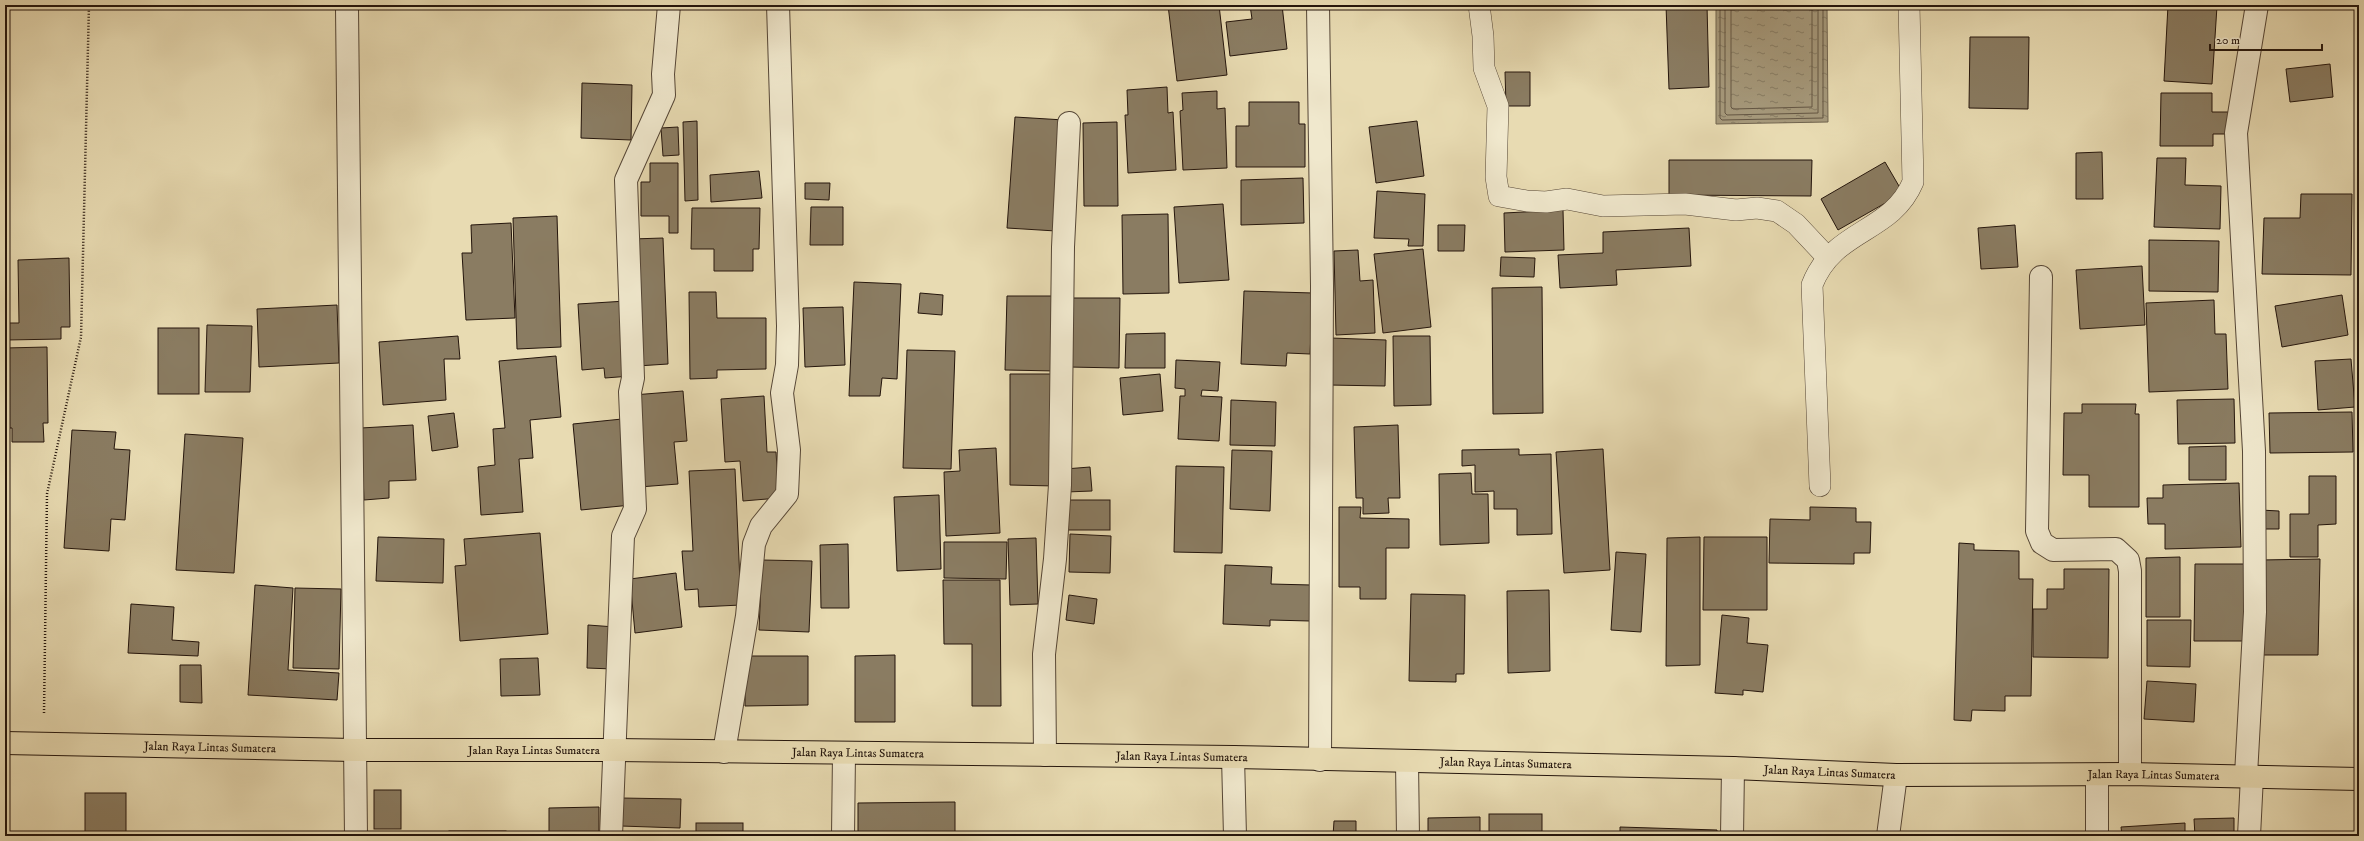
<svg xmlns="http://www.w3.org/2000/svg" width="2364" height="841" font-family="'IM FELL DW Pica',serif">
	<defs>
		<pattern id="water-ripples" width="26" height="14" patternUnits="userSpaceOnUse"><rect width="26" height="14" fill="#a5987a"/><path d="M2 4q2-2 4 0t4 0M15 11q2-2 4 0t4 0" fill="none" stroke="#867b62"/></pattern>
	</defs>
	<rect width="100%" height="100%" fill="#e8dbb2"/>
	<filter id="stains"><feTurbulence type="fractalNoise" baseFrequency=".005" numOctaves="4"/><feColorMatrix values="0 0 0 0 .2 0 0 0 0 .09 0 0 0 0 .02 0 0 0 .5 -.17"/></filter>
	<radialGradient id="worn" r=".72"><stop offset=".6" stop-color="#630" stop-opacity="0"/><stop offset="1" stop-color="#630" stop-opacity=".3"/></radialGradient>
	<!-- water -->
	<polygon fill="url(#water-ripples)" stroke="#71644e" points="1716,5 1827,5 1828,122 1716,124"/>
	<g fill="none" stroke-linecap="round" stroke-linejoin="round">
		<!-- shore -->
		<g stroke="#645643" stroke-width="1">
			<polyline points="1720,5 1720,118 1722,120 1823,118 1823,5"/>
			<polyline points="1725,5 1725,113 1727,115 1818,113 1818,5"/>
			<polyline points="1731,5 1731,107 1733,109 1812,107 1812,5"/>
		</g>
	</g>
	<!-- building -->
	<g fill="#8a7c62" stroke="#24150c">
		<polygon points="1168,5 1219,5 1227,75 1177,81"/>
		<polygon points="1250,5 1282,5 1287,49 1230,56 1226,22 1252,19"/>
		<polygon points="1666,5 1707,5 1709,87 1669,89"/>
		<polygon points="2168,5 2217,6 2212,84 2164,81"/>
		<polygon points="1970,37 2029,37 2028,109 1969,108"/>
		<polygon points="2330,64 2333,97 2290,102 2286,69"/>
		<polygon points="1505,72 1530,72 1530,106 1506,106"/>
		<polygon points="582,83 632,85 631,140 581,138"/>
		<polygon points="1167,87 1168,113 1173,112 1176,170 1128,173 1125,115 1128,115 1127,90"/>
		<polygon points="1217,91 1217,109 1225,108 1227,168 1183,170 1180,111 1183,110 1182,93"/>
		<polygon points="2161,93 2212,93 2212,112 2228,112 2228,134 2213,134 2213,146 2160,146"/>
		<polygon points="1249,102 1299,102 1299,124 1305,124 1305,167 1236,167 1236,126 1249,126"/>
		<polygon points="1015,117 1064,120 1056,231 1007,228"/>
		<polygon points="697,121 698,200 685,201 683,122"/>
		<polygon points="1417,121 1424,176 1376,183 1369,127"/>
		<polygon points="1117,122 1118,206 1084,206 1083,123"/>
		<polygon points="678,127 679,155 663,156 661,128"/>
		<polygon points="2102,152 2103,199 2076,199 2076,153"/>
		<polygon points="2157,158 2186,158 2185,185 2221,186 2220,229 2154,227"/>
		<polygon points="1669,160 1812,160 1811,196 1669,195"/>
		<polygon points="1885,162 1903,193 1838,230 1821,199"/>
		<polygon points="650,163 678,163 678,233 669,233 669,216 641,216 641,182 650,182"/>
		<polygon points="759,171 762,198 711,202 710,175"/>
		<polygon points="1303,178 1304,223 1241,225 1241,180"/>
		<polygon points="805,183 830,183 829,200 805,199"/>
		<polygon points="1377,191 1425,194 1423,246 1408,246 1409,239 1374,238"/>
		<polygon points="2301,194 2352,194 2351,275 2262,274 2264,218 2300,218"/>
		<polygon points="1223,204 1229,280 1179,283 1174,207"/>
		<polygon points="811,207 843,207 843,245 810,245"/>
		<polygon points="692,208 760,208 759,249 753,249 753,271 714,271 714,249 691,249"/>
		<polygon points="1563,210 1564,250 1505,252 1504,213"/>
		<polygon points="1168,214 1169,293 1123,294 1122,215"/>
		<polygon points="557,216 561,347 517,349 513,218"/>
		<polygon points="511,223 515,318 466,320 462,253 472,253 471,225"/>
		<polygon points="1438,225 1465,225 1464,251 1438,251"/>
		<polygon points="2015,225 2018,267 1981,269 1978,228"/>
		<polygon points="1689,228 1691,266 1616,270 1617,285 1560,288 1558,255 1603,253 1603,232"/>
		<polygon points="663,238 668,364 637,366 632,239"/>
		<polygon points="2149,240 2219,241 2218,292 2149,291"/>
		<polygon points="1423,249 1431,327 1383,333 1374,254"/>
		<polygon points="1358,250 1360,281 1373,280 1375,333 1336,335 1334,251"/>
		<polygon points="1501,257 1535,258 1534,277 1500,276"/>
		<polygon points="69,258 70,327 61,327 61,339 7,340 7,323 19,323 18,260"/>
		<polygon points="2142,266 2145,325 2080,329 2076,270"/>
		<polygon points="854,282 901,284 897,379 882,378 880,396 849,396"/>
		<polygon points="1542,287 1543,413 1493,414 1492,288"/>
		<polygon points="1244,291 1313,293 1310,354 1287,353 1286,366 1241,364"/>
		<polygon points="689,292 716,292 717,318 766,318 766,369 717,370 717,378 690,379"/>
		<polygon points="920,293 943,295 942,315 918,313"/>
		<polygon points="2342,295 2348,335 2282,347 2275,306"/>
		<polygon points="1007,296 1057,296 1056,371 1005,370"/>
		<polygon points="1070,298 1120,298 1119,368 1069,367"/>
		<polygon points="2214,300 2215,334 2226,334 2228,389 2149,392 2146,303"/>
		<polygon points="626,301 631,376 605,378 604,368 582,370 578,304"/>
		<polygon points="337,305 339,363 259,367 257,309"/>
		<polygon points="843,307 845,365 805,367 803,308"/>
		<polygon points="207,325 252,326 250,392 205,392"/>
		<rect x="158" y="328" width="41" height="66"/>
		<polygon points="1165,333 1165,368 1125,368 1126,334"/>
		<polygon points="458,336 460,359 444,359 446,400 383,405 379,342"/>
		<polygon points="1393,336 1430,336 1431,405 1394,406"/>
		<polygon points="1331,338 1386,340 1385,386 1329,385"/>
		<polygon points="47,347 48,423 43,423 44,442 12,442 12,428 5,428 5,348"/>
		<polygon points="907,350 955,351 951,469 903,468"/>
		<polygon points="556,356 561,417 530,420 533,458 519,459 523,512 481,515 478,467 495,465 493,429 505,428 499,361"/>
		<polygon points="2351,359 2355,407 2318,410 2315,361"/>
		<polygon points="1176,360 1220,362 1218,391 1202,390 1201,396 1222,397 1219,441 1178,439 1180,396 1185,396 1185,389 1175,388"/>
		<polygon points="1010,374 1055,374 1055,486 1010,485"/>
		<polygon points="1160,374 1163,411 1123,415 1120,378"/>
		<polygon points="683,391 687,441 674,442 678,484 639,487 633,395"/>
		<polygon points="764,396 767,452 776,452 779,498 743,501 740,461 725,462 721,399"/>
		<polygon points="2234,399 2235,443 2178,444 2177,400"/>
		<polygon points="1231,400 1276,402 1275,446 1230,445"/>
		<polygon points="2082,404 2136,404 2135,414 2139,414 2139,507 2089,507 2089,475 2063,475 2064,413 2082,413"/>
		<polygon points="2352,412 2353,452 2270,453 2269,413"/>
		<polygon points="454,413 458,447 432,451 428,416"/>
		<polygon points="622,419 631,505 581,510 573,424"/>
		<polygon points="413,425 416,480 389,481 389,498 364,500 361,428"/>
		<polygon points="1398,425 1400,498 1388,498 1389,513 1363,514 1363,498 1356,498 1354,427"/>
		<polygon points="72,430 116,432 114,449 130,450 125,520 111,519 109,551 64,548"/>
		<polygon points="185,434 243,438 234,573 176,570"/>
		<polygon points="2226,446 2226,480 2189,480 2189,447"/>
		<polygon points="996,448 1000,533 946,536 944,472 960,471 959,450"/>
		<polygon points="1519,449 1519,455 1551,454 1552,534 1517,535 1517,509 1494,509 1494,491 1475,492 1475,465 1462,466 1462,450"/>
		<polygon points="1603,449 1610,570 1564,573 1556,452"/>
		<polygon points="1232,450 1272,451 1270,511 1230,509"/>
		<polygon points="1176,466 1224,467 1222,553 1174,552"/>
		<polygon points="1090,467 1092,491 1066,492 1065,469"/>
		<polygon points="735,469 741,605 699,607 698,589 685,590 682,551 693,551 689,471"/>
		<polygon points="1471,473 1472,494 1488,494 1489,543 1440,545 1439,474"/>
		<polygon points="2309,476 2336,476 2336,524 2318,525 2318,557 2290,557 2290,514 2309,514"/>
		<polygon points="2239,483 2241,547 2165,549 2165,524 2148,524 2147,498 2163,498 2163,485"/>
		<polygon points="939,495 941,569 897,571 894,497"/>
		<rect x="1067" y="500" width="43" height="30"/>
		<polygon points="1339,507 1361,507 1360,518 1409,519 1409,548 1386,548 1386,599 1360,599 1360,587 1339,587"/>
		<polygon points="1810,507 1856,508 1856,522 1871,522 1870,553 1854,553 1854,564 1769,563 1770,519 1810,520"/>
		<polygon points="2260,510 2279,511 2279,529 2260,529"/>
		<polygon points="540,533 548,634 460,641 455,566 466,565 464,539"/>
		<polygon points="1070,534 1111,536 1110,573 1069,572"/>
		<polygon points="378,537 444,539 443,583 376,581"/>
		<polygon points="1700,537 1700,665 1666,666 1667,538"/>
		<polygon points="1704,537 1767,537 1767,610 1703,610"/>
		<polygon points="1036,538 1038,604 1010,605 1008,539"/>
		<polygon points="944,542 1007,542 1006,579 944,578"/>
		<polygon points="1959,543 1974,544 1974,550 2019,551 2019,579 2033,579 2031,696 2005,696 2005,711 1972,710 1971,721 1954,720"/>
		<polygon points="848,544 849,608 821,608 820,545"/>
		<polygon points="1616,552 1646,554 1641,632 1611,630"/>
		<polygon points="2180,557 2180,617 2146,617 2146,558"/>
		<polygon points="2320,559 2318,655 2259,655 2261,560"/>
		<polygon points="762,560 812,561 809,632 759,630"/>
		<polygon points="2195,564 2250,564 2249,641 2194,641"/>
		<polygon points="1225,565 1272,567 1271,584 1311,585 1310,621 1270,620 1270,626 1223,624"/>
		<polygon points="2064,569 2109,569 2108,658 2033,657 2033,609 2047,609 2047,589 2064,589"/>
		<polygon points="676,573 682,627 635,633 630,579"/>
		<polygon points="943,580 1000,580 1001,706 972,706 972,644 944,644"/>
		<polygon points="255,585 293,588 288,670 339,673 337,700 248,695"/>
		<polygon points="295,588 341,589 339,669 293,668"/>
		<polygon points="1549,590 1550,671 1508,673 1507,591"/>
		<polygon points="1411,594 1465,595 1464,674 1456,674 1456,682 1409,681"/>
		<polygon points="1069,595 1097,599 1094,624 1066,620"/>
		<polygon points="131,604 174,607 172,640 199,642 198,656 128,653"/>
		<polygon points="1722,615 1749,618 1747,643 1768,645 1763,692 1743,690 1743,695 1715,693"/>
		<polygon points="2147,620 2191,620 2190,667 2147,666"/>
		<polygon points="588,625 615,627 613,669 587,668"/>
		<polygon points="895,655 895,722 855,722 855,656"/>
		<polygon points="745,656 808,656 808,705 745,706"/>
		<polygon points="538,658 540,695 501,696 500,659"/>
		<polygon points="180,665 201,665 202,703 180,702"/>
		<polygon points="2147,681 2196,684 2194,722 2144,719"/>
		<rect x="374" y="790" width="27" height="39"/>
		<rect x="85" y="793" width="41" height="42"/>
		<polygon points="621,798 681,799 680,828 621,826"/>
		<polygon points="955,802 955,836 858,836 858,803"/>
		<polygon points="599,807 599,836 549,836 549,808"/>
		<rect x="1489" y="814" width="53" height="22"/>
		<polygon points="1480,817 1480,836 1428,836 1428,818"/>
		<polygon points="2234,818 2234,836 2195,836 2194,819"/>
		<polygon points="1334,821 1356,821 1356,836 1333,836"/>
		<rect x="696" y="823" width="47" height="13"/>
		<polygon points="2185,823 2185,836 2122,836 2121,827"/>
		<polygon points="1620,827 1717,830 1717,836 1620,836"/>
		<rect x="449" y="831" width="57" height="5"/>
		<rect x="616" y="834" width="60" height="2"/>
	</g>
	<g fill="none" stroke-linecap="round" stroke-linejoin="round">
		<!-- service casing -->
		<g stroke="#554636" stroke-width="22">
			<g id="service">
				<polyline points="1479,5 1483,36 1484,68 1498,106 1496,177 1499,196 1527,201 1546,202 1567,199 1603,206 1685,204 1736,210 1757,208 1777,211 1796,224 1827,257"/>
				<path d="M1820 486 1812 285C1834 228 1891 234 1913 182L1909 5"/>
			</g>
		</g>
		<!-- minor casing -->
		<g stroke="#554636" stroke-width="24">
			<g id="minor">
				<polyline points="1318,5 1322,286 1320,760"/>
				<polyline points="347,8 356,836"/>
				<polyline points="2041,277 2037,531 2042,543 2053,550 2116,549 2128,560 2130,571 2130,774"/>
				<polyline points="724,752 747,616 754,544 761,526 787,494 789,450 782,393 787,365 788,326 778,5"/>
				<polyline points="1045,755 1044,654 1055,559 1060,485 1063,247 1069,123"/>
				<polyline points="1233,757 1235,836"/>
				<polyline points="1407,762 1408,836"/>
				<polyline points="2246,775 2255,612 2254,451 2236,133 2257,5"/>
				<polyline points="611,836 623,536 635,509 630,392 633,378 626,180 664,95 663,74 669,5"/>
				<polyline points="843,836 844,754"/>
				<polyline points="1732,836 1733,768"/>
				<polyline points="1888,836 1896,775"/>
				<polyline points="2097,836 2097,775"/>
				<polyline points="2249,836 2252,776"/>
			</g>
		</g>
		<!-- trunk casing -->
		<g stroke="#24150c" stroke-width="24">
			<g id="trunk">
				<path id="s1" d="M5 743 354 750H614L1233 757 1733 768 1896 775 2130 774 2359 779"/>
			</g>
		</g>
		<!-- path -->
		<polyline stroke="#24150c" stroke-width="2.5" stroke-dasharray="1 2" stroke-linecap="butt" points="44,713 47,494 81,337 89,5"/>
		<!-- service -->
		<use href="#service" stroke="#f0e8cd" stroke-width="21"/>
		<!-- minor -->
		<use href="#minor" stroke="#f0e8cd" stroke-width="22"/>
		<!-- trunk -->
		<use href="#trunk" stroke="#e8dbb2" stroke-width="22"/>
	</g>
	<g text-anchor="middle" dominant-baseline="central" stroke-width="3" stroke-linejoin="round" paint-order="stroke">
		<!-- street labels -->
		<g font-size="12" fill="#24150c" stroke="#f0e8cd">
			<text stroke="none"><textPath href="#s1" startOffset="205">Jalan Raya Lintas Sumatera</textPath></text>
			<text stroke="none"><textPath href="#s1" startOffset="529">Jalan Raya Lintas Sumatera</textPath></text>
			<text stroke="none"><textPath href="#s1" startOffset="853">Jalan Raya Lintas Sumatera</textPath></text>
			<text stroke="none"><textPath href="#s1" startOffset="1177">Jalan Raya Lintas Sumatera</textPath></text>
			<text stroke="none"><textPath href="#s1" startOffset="1501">Jalan Raya Lintas Sumatera</textPath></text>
			<text stroke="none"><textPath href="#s1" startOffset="1825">Jalan Raya Lintas Sumatera</textPath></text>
			<text stroke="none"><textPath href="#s1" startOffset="2149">Jalan Raya Lintas Sumatera</textPath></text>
		</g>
	</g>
	<!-- margin -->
	<rect width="2364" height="841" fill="none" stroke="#e8dbb2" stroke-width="20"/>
	<rect x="6" y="6" width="2352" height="829" fill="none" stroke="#24150c" stroke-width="2"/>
	<rect x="10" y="10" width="2344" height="821" fill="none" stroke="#24150c"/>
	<!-- scale -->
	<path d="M2210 44v6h112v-6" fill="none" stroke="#24150c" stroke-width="2"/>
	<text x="2216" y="44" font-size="12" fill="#24150c" stroke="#f0e8cd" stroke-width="3" paint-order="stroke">20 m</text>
	<rect width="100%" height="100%" filter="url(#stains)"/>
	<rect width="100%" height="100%" fill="url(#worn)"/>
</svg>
